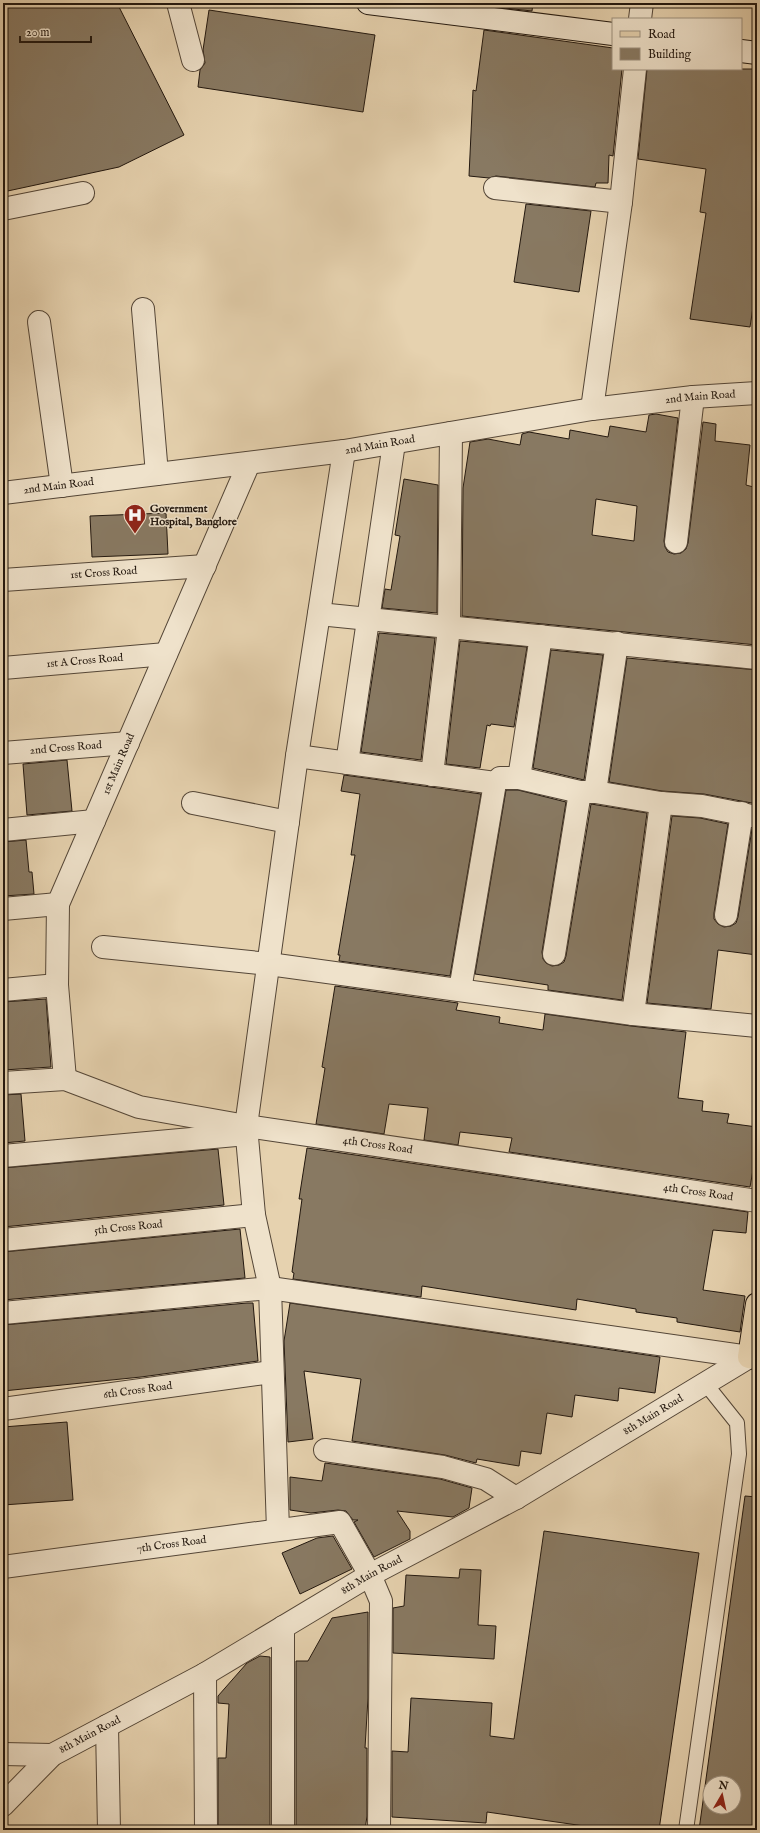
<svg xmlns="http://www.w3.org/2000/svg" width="760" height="1833" font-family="'IM FELL English',serif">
	<rect width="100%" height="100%" fill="#e6d2af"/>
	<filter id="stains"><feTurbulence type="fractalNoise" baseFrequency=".005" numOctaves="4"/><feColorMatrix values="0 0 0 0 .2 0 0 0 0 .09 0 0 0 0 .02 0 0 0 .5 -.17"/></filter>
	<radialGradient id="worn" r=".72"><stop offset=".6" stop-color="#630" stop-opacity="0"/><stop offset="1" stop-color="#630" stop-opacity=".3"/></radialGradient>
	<!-- building -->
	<g fill="#887962" stroke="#23180f" fill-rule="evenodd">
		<polygon points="85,3 117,3 184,135 119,167 3,192 3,8"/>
		<polygon points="488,3 533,3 532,11 487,6"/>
		<polygon points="209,10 375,35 363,112 198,87 200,70 205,63 203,50"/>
		<polygon points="484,30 613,48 613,69 622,69 613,156 609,155 608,183 596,183 595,187 496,176 489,178 469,176 473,90 476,91"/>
		<polygon points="647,69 757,69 757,281 750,327 690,319 706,213 700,212 706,169 638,159"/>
		<polygon points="526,204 591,211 579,292 514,282"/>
		<path d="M656 414 678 418 664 541 665 547 668 552 674 554 681 553 686 549 688 543 703 422 716 424 715 441 750 445 746 485 757 488V645L462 616 463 488 470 442 488 439 520 445 522 434 529 432 569 439 570 430 608 437 610 426 646 432 649 415ZM596 499 637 506 634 541 592 535Z"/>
		<polygon points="404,479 438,485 437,613 382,608 385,589 391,590 400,536 395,535"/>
		<polygon points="166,513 168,554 92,557 90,516"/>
		<polygon points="379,633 435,638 421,760 361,752"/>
		<polygon points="460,641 527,647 514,727 491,724 490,726 487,725 480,768 446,764"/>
		<polygon points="551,650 603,655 584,780 533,768"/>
		<polygon points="627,658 757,670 757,804 704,794 662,791 609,782"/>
		<polygon points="67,760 72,811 27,815 23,764"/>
		<polygon points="344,775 481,794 450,976 339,961 340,955 338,955 355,855 351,855 360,794 341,791"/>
		<polygon points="506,790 518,790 566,802 542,952 543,959 546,963 552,966 559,965 564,962 566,956 591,804 647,813 622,1000 548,990 548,985 475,974"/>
		<polygon points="672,816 700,818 728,824 714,913 714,919 718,924 724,927 731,926 736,923 738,917 752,829 757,829 757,955 718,950 711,1009 647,1003"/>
		<polygon points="26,840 29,872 32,872 34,894 3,896 3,842"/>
		<polygon points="335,986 458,1003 456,1010 500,1017 499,1023 543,1030 545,1014 631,1026 686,1032 678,1098 703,1101 702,1111 729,1114 727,1123 757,1127 757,1147 750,1187 509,1152 512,1138 460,1132 458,1145 424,1140 428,1108 389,1104 384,1134 316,1124 325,1068 322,1067"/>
		<polygon points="46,999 51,1067 3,1070 3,1002"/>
		<polygon points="21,1094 25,1141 3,1143 3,1095"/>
		<polygon points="307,1148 748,1212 746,1233 713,1230 703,1290 745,1296 740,1332 677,1322 677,1318 636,1312 636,1309 577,1299 576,1310 422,1286 421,1297 293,1279 294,1273 292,1272 302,1199 299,1199"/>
		<polygon points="218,1149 224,1205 3,1227 3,1168"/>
		<polygon points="240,1229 245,1278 3,1300 3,1252"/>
		<polygon points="247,1303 253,1303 258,1361 141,1377 3,1391 3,1325"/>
		<polygon points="290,1303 660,1357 655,1393 619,1388 618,1401 575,1395 572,1417 547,1413 541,1454 521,1451 519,1466 477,1459 476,1463 445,1455 352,1441 361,1379 304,1371 313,1439 288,1442 284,1341"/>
		<polygon points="67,1422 73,1500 3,1505 3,1427"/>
		<polygon points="325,1463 440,1479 472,1488 469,1508 453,1517 397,1511 410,1531 410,1539 374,1557 354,1522 358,1520 353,1520 346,1511 338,1510 311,1513 290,1510 290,1477 322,1481"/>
		<path d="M745 1496 757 1497V1830H699ZM710 1783H734V1807H710Z"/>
		<polygon points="544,1531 699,1553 659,1830 612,1830 487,1812 486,1823 392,1817 392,1751 408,1752 411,1698 492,1703 490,1736 514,1739"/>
		<polygon points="333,1536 352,1569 300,1594 282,1553 317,1538"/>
		<polygon points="460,1569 481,1570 478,1625 496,1626 494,1659 393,1653 393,1608 404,1606 406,1575 459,1578"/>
		<polygon points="368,1612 368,1698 365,1748 367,1748 367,1816 365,1830 296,1827 296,1661 308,1661 332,1618"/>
		<polygon points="260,1656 270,1657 270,1830 218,1830 218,1758 226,1758 229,1704 218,1703 218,1696 247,1663"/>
	</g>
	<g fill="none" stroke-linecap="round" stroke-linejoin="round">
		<!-- service casing -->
		<g stroke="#544637" stroke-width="16">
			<polyline id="service" points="686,1830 739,1454 737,1423 705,1383"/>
		</g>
		<!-- minor casing -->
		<g stroke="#544637" stroke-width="24">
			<g id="minor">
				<polyline points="178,3 193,60"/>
				<polyline points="640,19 642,3"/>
				<polyline points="495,188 621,202"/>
				<polyline points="3,209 83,193"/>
				<polyline points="143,309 157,474"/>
				<polyline points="39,322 62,486"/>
				<polyline points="592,409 621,202 635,69"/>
				<path id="s1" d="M3 493 344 451 592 409 693 397 757 393"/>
				<polyline points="676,542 693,397"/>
				<path id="s2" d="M3 580 205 566"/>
				<polyline points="319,614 757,658"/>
				<path id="s3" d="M3 668 166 654"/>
				<path id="s4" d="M3 753 128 743"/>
				<polyline points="297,756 495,783 500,778 519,778 580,792 595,792 661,803 702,806 757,817"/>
				<polyline points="347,763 394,443"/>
				<polyline points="432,775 449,628 451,433"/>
				<polyline points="519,778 541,636"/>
				<polyline points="595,792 617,643"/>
				<polyline points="193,803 288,822"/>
				<polyline points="3,830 94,821"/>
				<polyline points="3,909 58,904"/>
				<polyline points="726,915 742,813"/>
				<polyline points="103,947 269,964 633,1014 757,1026"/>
				<polyline points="554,954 580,792"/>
				<polyline points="3,990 57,985"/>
				<polyline points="460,990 495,783"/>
				<polyline points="633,1014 661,803"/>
				<path id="s5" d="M65 1079 57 985 58 904 249 463"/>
				<path id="s6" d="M3 1083 65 1079 139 1107 246 1126 757 1201"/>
				<polyline points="3,1156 247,1134"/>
				<path id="s7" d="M3 1240 254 1215"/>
				<polyline points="3,1313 270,1288 749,1357"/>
				<path id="s8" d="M3 1409 272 1372"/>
				<polyline points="325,1450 443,1467 486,1479 516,1498"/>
				<polyline points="278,1530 270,1288 254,1215 246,1126 297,756 344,451"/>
				<path id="s9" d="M3 1567 340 1522 370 1575 381 1601 379 1830"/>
				<polyline points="205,1674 206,1830"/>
				<polyline points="107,1726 109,1830"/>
				<polyline points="3,1754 52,1755"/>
				<polyline points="283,1830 283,1627"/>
			</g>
		</g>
		<!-- tertiary casing -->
		<g stroke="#544637" stroke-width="24">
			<g id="tertiary">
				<path id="s10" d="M3 1805 52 1755 205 1674 370 1575 516 1498 749 1357"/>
			</g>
		</g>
		<!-- secondary casing -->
		<g stroke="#23180f" stroke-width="24">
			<g id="secondary">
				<polyline points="368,3 613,34"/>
				<polyline points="741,51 757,53"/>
			</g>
		</g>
		<!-- primary casing -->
		<g stroke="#23180f" stroke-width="24">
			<polyline id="primary" points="757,1304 749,1357 757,1358"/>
		</g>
		<!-- service -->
		<use href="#service" stroke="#efe2cb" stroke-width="14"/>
		<!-- minor -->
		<use href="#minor" stroke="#efe2cb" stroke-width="22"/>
		<!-- tertiary -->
		<use href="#tertiary" stroke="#efe2cb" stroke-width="22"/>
		<!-- secondary -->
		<use href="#secondary" stroke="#efe2cb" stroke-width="22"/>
		<!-- primary -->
		<use href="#primary" stroke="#e6d2af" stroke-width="22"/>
	</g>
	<!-- icons -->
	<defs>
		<g id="hospital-pin" transform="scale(1.15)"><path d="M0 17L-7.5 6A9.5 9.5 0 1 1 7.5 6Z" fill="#8f2418" stroke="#efe2cb"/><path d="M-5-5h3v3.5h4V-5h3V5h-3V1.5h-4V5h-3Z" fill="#fff"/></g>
	</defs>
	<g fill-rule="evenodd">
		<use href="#hospital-pin" x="135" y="515"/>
	</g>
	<g text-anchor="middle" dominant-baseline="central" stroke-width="3" stroke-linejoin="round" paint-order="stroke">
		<!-- street labels -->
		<g font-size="11" fill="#23180f" stroke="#efe2cb">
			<text stroke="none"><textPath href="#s1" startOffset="704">2nd Main Road</textPath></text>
			<text stroke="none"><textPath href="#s1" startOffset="380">2nd Main Road</textPath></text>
			<text stroke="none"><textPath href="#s1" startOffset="56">2nd Main Road</textPath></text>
			<text stroke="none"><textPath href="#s2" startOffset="101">1st Cross Road</textPath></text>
			<text stroke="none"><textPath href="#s3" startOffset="82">1st A Cross Road</textPath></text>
			<text stroke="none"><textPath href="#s4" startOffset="63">2nd Cross Road</textPath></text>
			<text stroke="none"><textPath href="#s5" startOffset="328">1st Main Road</textPath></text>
			<text stroke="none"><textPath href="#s6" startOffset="383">4th Cross Road</textPath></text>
			<text stroke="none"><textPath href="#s6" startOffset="707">4th Cross Road</textPath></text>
			<text stroke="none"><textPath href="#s7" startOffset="126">5th Cross Road</textPath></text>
			<text stroke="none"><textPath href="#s8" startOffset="136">6th Cross Road</textPath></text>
			<text stroke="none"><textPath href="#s10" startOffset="761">8th Main Road</textPath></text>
			<text stroke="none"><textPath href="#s9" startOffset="170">7th Cross Road</textPath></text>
			<text stroke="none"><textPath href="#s10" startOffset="437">8th Main Road</textPath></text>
			<text stroke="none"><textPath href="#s10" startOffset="113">8th Main Road</textPath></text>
		</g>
		<!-- poi labels -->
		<g font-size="11" font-weight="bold" fill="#23180f" stroke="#efe2cb" text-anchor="start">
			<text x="150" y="509">Government<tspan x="150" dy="13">Hospital, Banglore</tspan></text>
		</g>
	</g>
	<!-- margin -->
	<rect width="760" height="1833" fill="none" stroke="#e6d2af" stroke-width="16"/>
	<rect x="4" y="4" width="752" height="1825" fill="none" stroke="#23180f" stroke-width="2"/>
	<rect x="8" y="8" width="744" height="1817" fill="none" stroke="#23180f"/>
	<!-- legend -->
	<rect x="612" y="18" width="130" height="52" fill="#efe2cb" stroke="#9d9180"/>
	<rect x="620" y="31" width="20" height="6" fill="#e6d2af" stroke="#9d9180"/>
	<text x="648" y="38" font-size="12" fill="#23180f">Road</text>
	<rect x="620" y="48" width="20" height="12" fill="#887962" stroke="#9d9180"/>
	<text x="648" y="58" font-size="12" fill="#23180f">Building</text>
	<!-- north arrow -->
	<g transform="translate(722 1795) rotate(9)"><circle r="19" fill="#efe2cb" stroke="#9d9180"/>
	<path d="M0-3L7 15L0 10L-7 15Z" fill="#8f2418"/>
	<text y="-6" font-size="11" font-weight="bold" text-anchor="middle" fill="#23180f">N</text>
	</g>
	<!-- scale -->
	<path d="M20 36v6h71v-6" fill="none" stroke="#23180f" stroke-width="2"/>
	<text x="26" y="36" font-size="12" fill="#23180f" stroke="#efe2cb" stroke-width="3" paint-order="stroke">20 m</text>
	<rect width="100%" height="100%" filter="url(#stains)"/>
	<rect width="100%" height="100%" fill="url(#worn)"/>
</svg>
